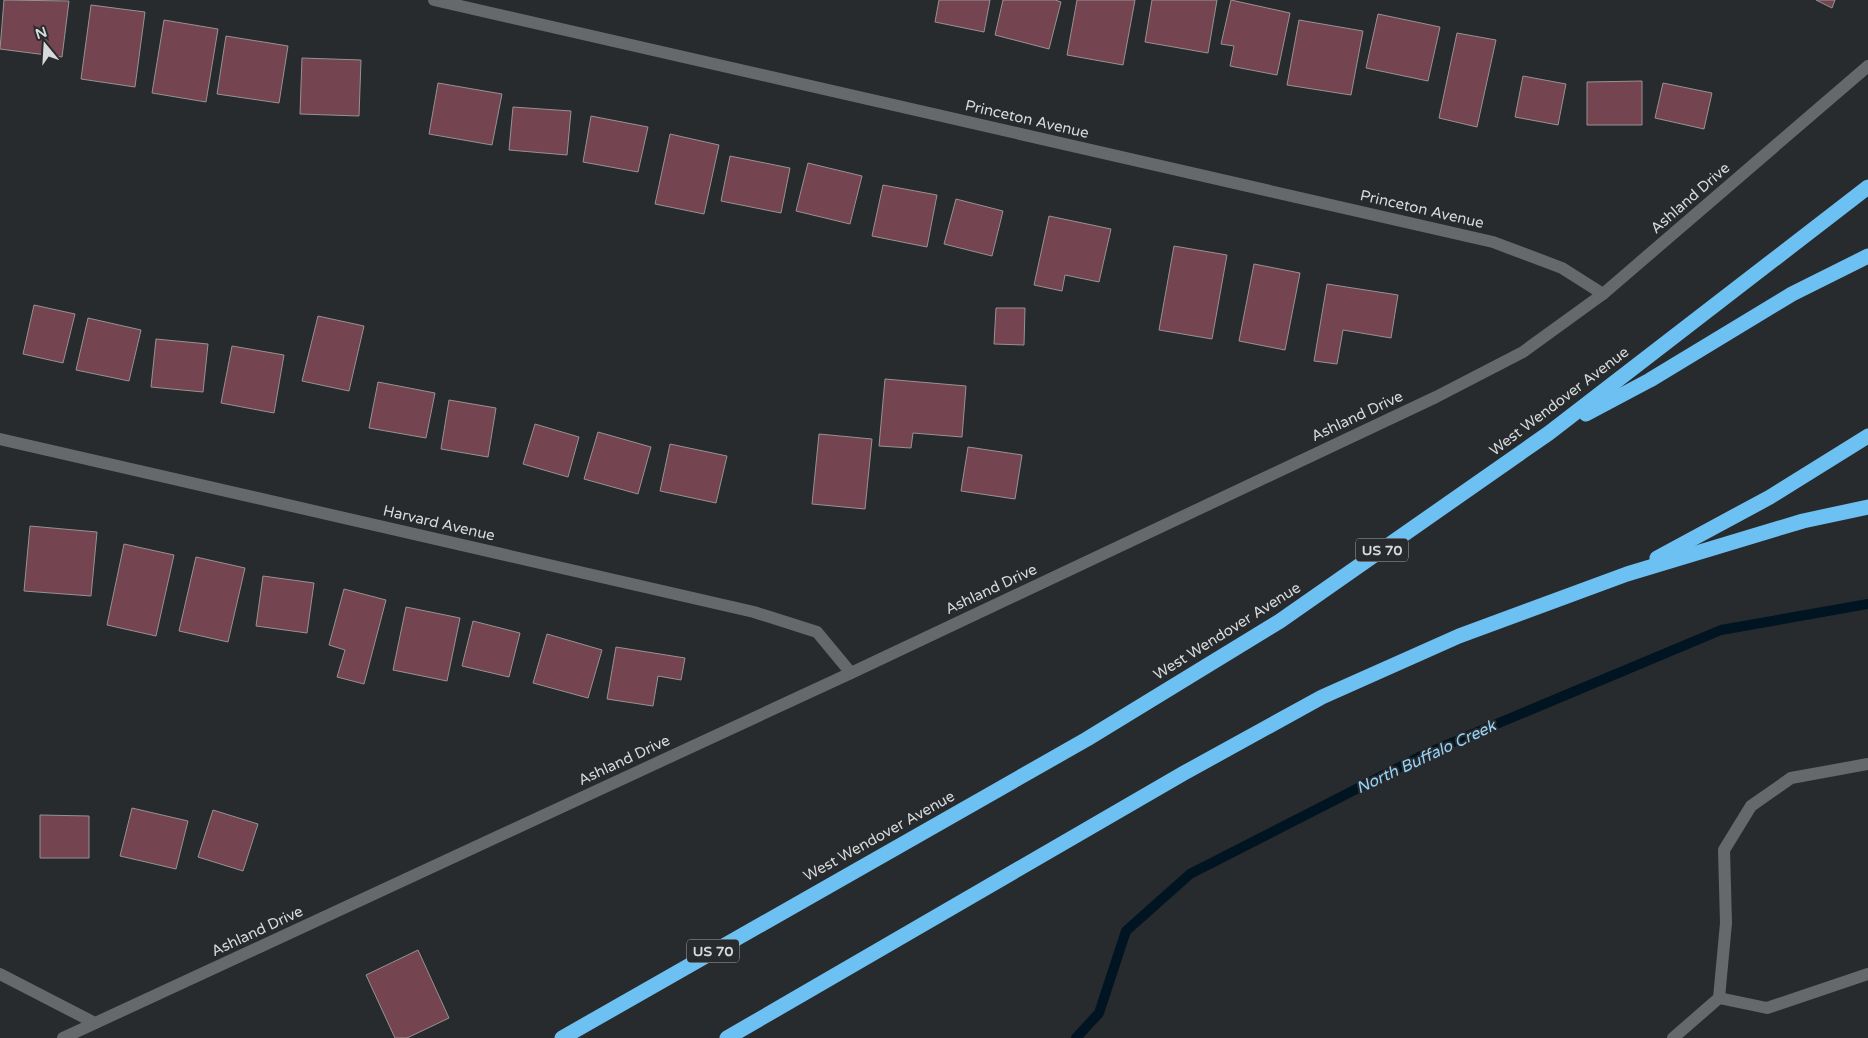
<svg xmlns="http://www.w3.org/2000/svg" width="1868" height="1038" font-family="'Varela Round',sans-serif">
	<rect width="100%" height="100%" fill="#282b2d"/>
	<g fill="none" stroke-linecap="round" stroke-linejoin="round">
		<!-- stream -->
		<polyline stroke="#001422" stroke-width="10" points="1076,1038 1099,1013 1126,931 1190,874 1425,754 1721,630 1868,604"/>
	</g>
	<!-- building -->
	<g fill="#754451" stroke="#979293">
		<polygon points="4,0 69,1 62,57 0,49"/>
		<polygon points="939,0 990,0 984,32 935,22"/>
		<polygon points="1003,0 1055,0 1061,2 1049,49 995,35"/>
		<polygon points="1077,0 1135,0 1123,65 1067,55"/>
		<polygon points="1152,0 1217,0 1208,53 1145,42"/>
		<polygon points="1231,0 1290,13 1277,75 1230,66 1234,46 1221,44"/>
		<polygon points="1816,0 1835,0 1832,8"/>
		<polygon points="91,5 145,12 135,87 81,79"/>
		<polygon points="1378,14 1440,27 1428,81 1366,68"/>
		<polygon points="164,20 218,29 206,102 152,93"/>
		<polygon points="1299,20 1363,31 1351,95 1287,85"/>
		<polygon points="1457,33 1496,40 1477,127 1439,118"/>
		<polygon points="226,36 288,46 279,103 217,94"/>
		<polygon points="302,58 361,60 359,116 300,114"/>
		<polygon points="1523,76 1566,84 1558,125 1515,117"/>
		<polygon points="1642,81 1642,125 1587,125 1587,82"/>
		<polygon points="438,83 502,94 492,145 429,134"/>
		<polygon points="1663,83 1712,93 1704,129 1655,118"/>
		<polygon points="513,107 571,111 567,155 509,150"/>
		<polygon points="591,116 648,127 638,172 583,162"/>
		<polygon points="670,134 719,145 704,214 655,204"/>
		<polygon points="730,156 790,168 781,213 721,201"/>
		<polygon points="808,163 862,176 850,224 796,211"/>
		<polygon points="883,185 937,195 927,247 872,236"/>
		<polygon points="956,199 1003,211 992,256 944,244"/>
		<polygon points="1049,216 1111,229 1099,282 1065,275 1062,291 1034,285"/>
		<polygon points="1174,246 1227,255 1212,339 1159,330"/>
		<polygon points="1254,264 1300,273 1285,350 1239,341"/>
		<polygon points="1327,284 1398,295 1391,338 1343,330 1337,364 1314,361"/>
		<polygon points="34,305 75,314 63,363 23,354"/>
		<polygon points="996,308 1025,308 1024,345 994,344"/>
		<polygon points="318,316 364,326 349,391 302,381"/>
		<polygon points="88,318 141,330 129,381 76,370"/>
		<polygon points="156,339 208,344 203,392 151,387"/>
		<polygon points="232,346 284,355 274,413 221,403"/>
		<polygon points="885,379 966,386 962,437 913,433 911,448 879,446"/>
		<polygon points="378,382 435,393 426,438 369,428"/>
		<polygon points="449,400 496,408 488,457 441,449"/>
		<polygon points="535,424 579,437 568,477 523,464"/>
		<polygon points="598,432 651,447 638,494 584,479"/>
		<polygon points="819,434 872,439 865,509 812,504"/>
		<polygon points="670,444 727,456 716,503 660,491"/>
		<polygon points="968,447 1022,455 1015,499 961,491"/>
		<polygon points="30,526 97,532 91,596 24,591"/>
		<polygon points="124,544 174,555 156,636 107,625"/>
		<polygon points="196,557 245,568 228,642 179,631"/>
		<polygon points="263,576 314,583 307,633 256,626"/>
		<polygon points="344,589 386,600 364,684 337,677 345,650 329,645"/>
		<polygon points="406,607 460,618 447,681 393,670"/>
		<polygon points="473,621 520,633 509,677 462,666"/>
		<polygon points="547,634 602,650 588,698 533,683"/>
		<polygon points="616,647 685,658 681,680 658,676 653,706 607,699"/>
		<polygon points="132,808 188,821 176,869 120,856"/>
		<polygon points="213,810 258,824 243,871 198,857"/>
		<polygon points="40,815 89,816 89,858 40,858"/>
		<polygon points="418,950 449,1018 407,1038 395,1038 366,975"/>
	</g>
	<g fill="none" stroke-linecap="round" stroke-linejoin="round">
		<!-- lane -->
		<polyline stroke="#65696c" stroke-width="12" points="1719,998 1767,1008 1868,974"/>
		<!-- street -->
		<g stroke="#65696c" stroke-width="12">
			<polyline points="434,0 1493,242 1562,268 1603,294"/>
			<polyline points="0,439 754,612 817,632 851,673"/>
			<polyline points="0,974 95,1023"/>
			<polyline points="63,1038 851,673 1436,397 1523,352 1603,294 1868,66"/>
			<polyline points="1673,1038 1719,998 1726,923 1724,850 1751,806 1791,778 1868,764"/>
		</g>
		<!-- highway -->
		<g stroke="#6dc0f2" stroke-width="15">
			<polyline points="1586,414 1650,380 1792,294 1868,256"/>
			<polyline points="1657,558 1770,497 1868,436"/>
			<polyline points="562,1038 1087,739 1280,621 1549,433 1868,187"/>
			<polyline points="727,1038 1184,773 1322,697 1459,636 1627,574 1803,521 1868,507"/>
		</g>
	</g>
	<g text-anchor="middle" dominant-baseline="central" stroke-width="4" stroke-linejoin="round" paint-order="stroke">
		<!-- shield labels -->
		<g fill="#282b2d" stroke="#a2a5a7" stroke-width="1">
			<rect x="1356" y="538.5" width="52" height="23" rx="4"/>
			<rect x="687" y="939.5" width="52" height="23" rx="4"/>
		</g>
		<g font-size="14" font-weight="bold" fill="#d7d9db">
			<text x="1382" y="550">US 70</text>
			<text x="713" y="951">US 70</text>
		</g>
		<!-- street labels -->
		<g font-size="15" fill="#d7d9db" stroke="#282b2d">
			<text transform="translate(1027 119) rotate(13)">Princeton Avenue</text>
			<text transform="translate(1690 198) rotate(-41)">Ashland Drive</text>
			<text transform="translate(1422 209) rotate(13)">Princeton Avenue</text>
			<text transform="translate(1559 401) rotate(-37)">West Wendover Avenue</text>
			<text transform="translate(1357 416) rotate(-25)">Ashland Drive</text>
			<text transform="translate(439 523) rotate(13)">Harvard Avenue</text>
			<text transform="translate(991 589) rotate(-25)">Ashland Drive</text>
			<text transform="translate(1227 631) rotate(-32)">West Wendover Avenue</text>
			<text transform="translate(624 760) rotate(-25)">Ashland Drive</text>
			<text transform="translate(879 836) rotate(-29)">West Wendover Avenue</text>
			<text transform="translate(257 931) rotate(-25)">Ashland Drive</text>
		</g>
		<!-- water labels -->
		<g font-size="16" font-style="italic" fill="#98d3f8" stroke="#282b2d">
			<text transform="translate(1426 757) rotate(-25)">North Buffalo Creek</text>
		</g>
	</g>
	<!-- north arrow -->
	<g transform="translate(45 45) rotate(342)" stroke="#282b2d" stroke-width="4" paint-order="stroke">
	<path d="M0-4L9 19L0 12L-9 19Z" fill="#d7d9db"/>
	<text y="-8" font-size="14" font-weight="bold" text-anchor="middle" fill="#d7d9db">N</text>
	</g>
</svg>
